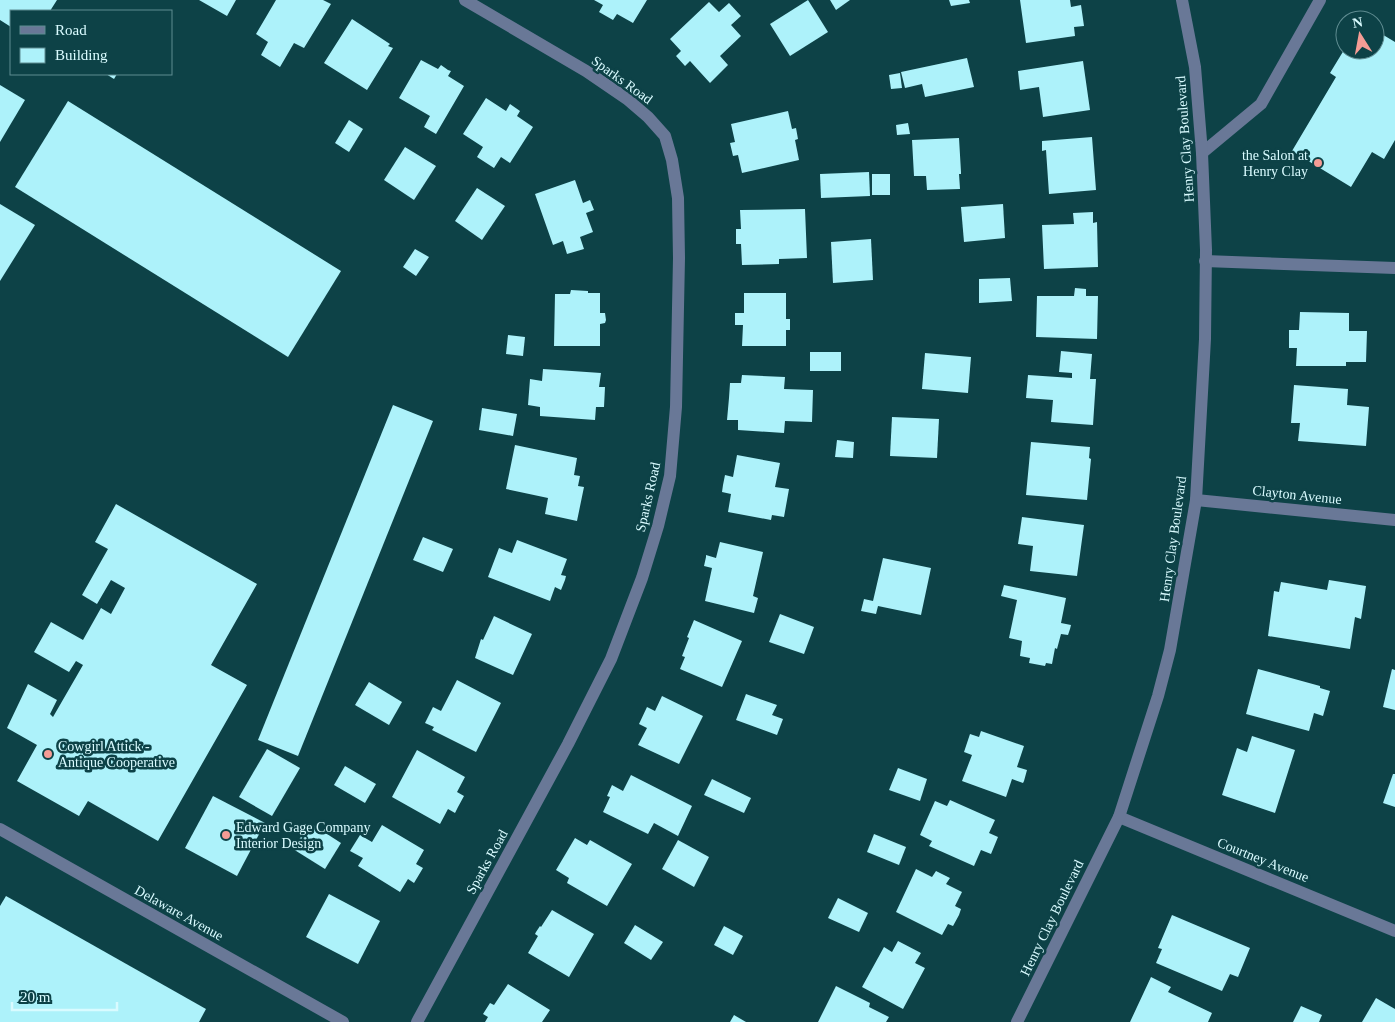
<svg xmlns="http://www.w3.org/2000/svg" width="1395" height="1022" font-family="'Times New Roman',serif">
	<rect width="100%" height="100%" fill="#0d4247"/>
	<!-- building -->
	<g fill="#adf2fa">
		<polygon points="0,0 57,0 50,11 11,11 11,27 0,20"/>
		<polygon points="199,0 236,0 227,16"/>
		<polygon points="276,0 323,0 331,4 304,48 294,43 280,67 261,55 268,42 256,34"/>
		<polygon points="594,0 647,0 633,23 617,14 613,20 599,12 603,5"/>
		<polygon points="808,0 828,32 790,56 770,24"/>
		<polygon points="830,0 850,0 836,10"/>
		<polygon points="949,0 969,0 970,3 951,6"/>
		<polygon points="1020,0 1070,0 1071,7 1081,5 1084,26 1074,27 1075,36 1026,43"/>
		<polygon points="709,2 719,12 729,3 741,16 731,25 741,36 720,56 728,65 710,83 690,61 685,66 676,56 681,51 670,39"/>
		<polygon points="352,19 390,44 388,46 393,48 367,90 324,63"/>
		<polygon points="1375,30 1395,42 1395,140 1384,159 1372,152 1351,187 1292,151 1336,77 1330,73 1344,50 1375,50"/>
		<polygon points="967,58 974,87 925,97 922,84 905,88 901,72"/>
		<polygon points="421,60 438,69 441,65 448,70 451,71 448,76 464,86 436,134 424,127 430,116 399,98"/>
		<polygon points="1083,61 1090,110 1043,117 1039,87 1020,90 1018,71"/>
		<polygon points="900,73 902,88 891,89 889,75"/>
		<polygon points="106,74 117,74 114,79"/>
		<polygon points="0,85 25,100 0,142"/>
		<polygon points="486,98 506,111 510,104 520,111 517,116 533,127 510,163 501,157 494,168 477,157 483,147 463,134"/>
		<polygon points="68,101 341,271 288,357 15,187"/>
		<polygon points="788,111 792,129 796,128 798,139 795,140 799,160 742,173 738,155 733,156 730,143 735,142 731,124"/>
		<polygon points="349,120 363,129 349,152 335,143"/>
		<polygon points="908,123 910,134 897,135 896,125"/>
		<polygon points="1092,137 1096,190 1049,194 1046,150 1042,151 1042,141"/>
		<polygon points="959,138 961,172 961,174 959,174 960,189 927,190 926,176 914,176 912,140"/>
		<polygon points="405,147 436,166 414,200 384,180"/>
		<polygon points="869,172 870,196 821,198 820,174"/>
		<rect x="872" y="174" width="18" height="21"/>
		<polygon points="575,180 583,203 590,200 594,210 586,213 593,232 580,237 584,249 567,254 563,241 553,245 535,194"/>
		<polygon points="477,188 505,206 482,240 455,221"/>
		<polygon points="0,204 35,225 0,281"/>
		<polygon points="1003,204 1005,238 964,242 961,207"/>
		<polygon points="805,209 807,258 779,259 779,264 742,265 741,244 736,244 736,229 741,229 740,210"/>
		<polygon points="1093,212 1093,223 1097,222 1098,267 1044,269 1042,225 1074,224 1073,213"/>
		<polygon points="871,239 873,280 833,283 831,242"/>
		<polygon points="415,249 429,257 416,276 403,267"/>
		<polygon points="1010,278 1012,301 979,303 979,279"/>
		<polygon points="1075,288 1086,289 1086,296 1098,296 1097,339 1036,337 1037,296 1074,296"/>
		<polygon points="571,290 588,291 588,293 600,293 600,313 605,313 606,320 605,323 600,324 600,346 554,346 555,294 570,294"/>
		<polygon points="744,293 786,293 786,319 790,319 790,330 786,330 786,346 742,346 743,325 735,325 735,313 744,313"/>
		<polygon points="1300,312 1349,313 1349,331 1367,331 1366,362 1346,362 1346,366 1296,366 1297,348 1289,348 1289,330 1299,330"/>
		<polygon points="508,335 525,337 523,356 506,354"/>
		<polygon points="1061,351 1092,354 1090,379 1096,379 1093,425 1051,422 1053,400 1026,398 1028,375 1072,378 1072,373 1059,372"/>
		<rect x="810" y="352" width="31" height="19"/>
		<polygon points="925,353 971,357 968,393 922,389"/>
		<polygon points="543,369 601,373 599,387 605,387 604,407 596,407 595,420 540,416 540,407 528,405 530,379 542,381"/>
		<polygon points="742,375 785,377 784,389 813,390 812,422 785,421 784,433 738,430 738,420 727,420 729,398 730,383 741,383"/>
		<polygon points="1294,385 1348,389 1347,405 1369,407 1366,446 1298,441 1300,423 1291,423"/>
		<polygon points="393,405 433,421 298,756 258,740"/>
		<polygon points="482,408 517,414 513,436 479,430"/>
		<polygon points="892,417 939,419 937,458 890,456"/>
		<polygon points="837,440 854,442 853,458 835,457"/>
		<polygon points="1031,442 1090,447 1089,458 1091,459 1087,500 1026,495"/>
		<polygon points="515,445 577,458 574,475 580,476 578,486 584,487 577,521 545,514 548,498 506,489"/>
		<polygon points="737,455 780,463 775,487 789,489 784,517 772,515 771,520 728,512 731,494 722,492 723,485 725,475 733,477"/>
		<polygon points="116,504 257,584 211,665 247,685 158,841 88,801 79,816 17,781 37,745 7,728 28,684 57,700 50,714 53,717 83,665 76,661 69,672 34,652 51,622 83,640 101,608 111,614 125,588 111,580 97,604 82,595 108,549 95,542"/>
		<polygon points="1022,517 1084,525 1077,576 1030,571 1033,546 1018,544"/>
		<polygon points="423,537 453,549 443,572 413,560"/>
		<polygon points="517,540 567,559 561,575 566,576 565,580 561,590 555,587 550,601 488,577 499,548 512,553"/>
		<polygon points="720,542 763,552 753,596 758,598 754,613 705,601 712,568 704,566 706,557 706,555 716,558"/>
		<polygon points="883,558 931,568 921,615 878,606 876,614 861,611 864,599 873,601"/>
		<polygon points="1329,580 1366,586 1361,619 1355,617 1350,649 1268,636 1274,591 1279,592 1281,582 1327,590"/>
		<polygon points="1004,585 1066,598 1061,623 1071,625 1070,629 1068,635 1061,634 1057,649 1055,648 1052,664 1046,663 1045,666 1029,663 1030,658 1020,656 1022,641 1009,638 1017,600 1001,596"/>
		<polygon points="780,614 814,627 804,654 769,642"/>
		<polygon points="494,616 532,634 513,675 475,658 481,639 483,640"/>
		<polygon points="694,620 742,641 722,687 680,669 685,657 682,656 689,638 687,637"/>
		<polygon points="1258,669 1320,686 1320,688 1330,691 1323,716 1314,713 1309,731 1246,714"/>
		<polygon points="1392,669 1395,670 1395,710 1383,707"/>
		<polygon points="457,680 501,703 476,752 432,730 434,727 425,723 433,707 441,711"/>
		<polygon points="369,682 402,702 389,725 355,705"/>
		<polygon points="746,694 777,705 772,715 783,719 777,735 736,720"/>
		<polygon points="662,696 703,716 679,764 638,745 647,728 639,724 647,707 655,711"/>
		<polygon points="981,731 1024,746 1017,767 1027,770 1024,781 1023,783 1012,779 1006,797 962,781 972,755 964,752 970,734 979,737"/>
		<polygon points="1252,736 1295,750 1275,813 1222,795 1237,748 1247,752"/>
		<polygon points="267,749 300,768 272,816 239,797"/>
		<polygon points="417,750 465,777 457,792 464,796 458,807 455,813 448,809 440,824 392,797"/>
		<polygon points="345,766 376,784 365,803 334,785"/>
		<polygon points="898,768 927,779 920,801 889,790"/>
		<polygon points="1393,774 1395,774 1395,807 1383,803"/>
		<polygon points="631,775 692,806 678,836 654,823 648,834 603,812 610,797 607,796 612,785 623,791"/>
		<polygon points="712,779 751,798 744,813 704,795"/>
		<polygon points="213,796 265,823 237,876 185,848"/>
		<polygon points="950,800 995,820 989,833 998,837 991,854 981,850 974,866 929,846 932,841 920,835 935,801 947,806"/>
		<polygon points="310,823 341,843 325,869 293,849"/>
		<polygon points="382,825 424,850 416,864 423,868 414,883 408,879 400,892 358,866 363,858 350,851 360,835 372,842"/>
		<polygon points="874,834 906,847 899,865 867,852"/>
		<polygon points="575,838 587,845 590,840 632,864 607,906 567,883 569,878 556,870"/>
		<polygon points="678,840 709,857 694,887 662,869"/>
		<polygon points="916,869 932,877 936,871 950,878 946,884 962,892 955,906 961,909 959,915 953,926 948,924 942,935 896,912"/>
		<polygon points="329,894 380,921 358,964 306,937"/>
		<polygon points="6,896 206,1009 199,1022 0,1022 0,906"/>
		<polygon points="838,898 868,913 859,932 828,918"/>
		<polygon points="552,910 594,934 569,977 528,953 538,936 535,934 536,932 540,926 541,927"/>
		<polygon points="1172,915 1250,948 1238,977 1230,974 1222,991 1156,963 1162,949 1158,948"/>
		<polygon points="635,925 663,942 651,960 624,943"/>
		<polygon points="724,926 743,936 733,955 714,945"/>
		<polygon points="898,941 921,953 915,963 925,968 903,1009 862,987 884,947 892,952"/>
		<polygon points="1151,977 1171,987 1168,992 1212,1013 1208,1022 1130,1022"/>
		<polygon points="508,984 550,1010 542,1022 485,1022 488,1017 483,1014 490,1003 494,1005"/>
		<polygon points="836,986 870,1003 869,1007 889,1017 886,1022 818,1022"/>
		<polygon points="1376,998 1395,1009 1395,1022 1362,1022"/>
		<polygon points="1301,1006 1322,1015 1319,1022 1293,1022"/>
		<polygon points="734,1015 746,1022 730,1022"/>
	</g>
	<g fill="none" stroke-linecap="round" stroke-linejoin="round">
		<!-- minor -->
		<g stroke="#697897" stroke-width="12">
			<polyline points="1202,153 1261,104 1320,0"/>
			<polyline points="1205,261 1395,268"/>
			<polyline points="1196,500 1395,520"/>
			<polyline points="1119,817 1395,931"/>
			<polyline points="0,829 343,1022"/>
			<polyline points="417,1022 568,744 611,659 642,578 658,526 670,476 676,407 679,258 678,198 672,160 665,136 648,117 627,99 586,71 465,0"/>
			<polyline points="1017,1022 1119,817 1158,696 1170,650 1196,500 1205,339 1206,250 1202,153 1195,67 1182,0"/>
		</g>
	</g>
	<!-- markers -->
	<g fill="#f59c95" stroke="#0d4247" stroke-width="2">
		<circle cx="1318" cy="163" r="5"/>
		<circle cx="48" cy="754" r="5"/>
		<circle cx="226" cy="835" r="5"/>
	</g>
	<g text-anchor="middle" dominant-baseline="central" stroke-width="5" stroke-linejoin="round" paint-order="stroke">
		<!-- street labels -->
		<g font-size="14" fill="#d9fbff" stroke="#0d4247">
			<text transform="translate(622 80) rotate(36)">Sparks Road</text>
			<text transform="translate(1185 139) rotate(-94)">Henry Clay Boulevard</text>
			<text transform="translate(1297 495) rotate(6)">Clayton Avenue</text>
			<text transform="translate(648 497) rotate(-77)">Sparks Road</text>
			<text transform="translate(1173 539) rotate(-82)">Henry Clay Boulevard</text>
			<text transform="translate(1263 860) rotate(22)">Courtney Avenue</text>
			<text transform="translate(487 862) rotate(-61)">Sparks Road</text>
			<text transform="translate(179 913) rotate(29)">Delaware Avenue</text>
			<text transform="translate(1052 918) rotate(-64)">Henry Clay Boulevard</text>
		</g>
		<!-- poi labels -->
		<g font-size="14" fill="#d9fbff" stroke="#0d4247" text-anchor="start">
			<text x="1308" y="155" text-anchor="end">the Salon at<tspan x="1308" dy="16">Henry Clay</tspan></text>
			<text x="58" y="746">Cowgirl Attick -<tspan x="58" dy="16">Antique Cooperative</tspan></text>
			<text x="236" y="827">Edward Gage Company<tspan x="236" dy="16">Interior Design</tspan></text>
		</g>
	</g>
	<!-- legend -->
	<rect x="10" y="10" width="162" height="65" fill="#0d4247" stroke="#5f8c91"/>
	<rect x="20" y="26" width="25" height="8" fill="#697897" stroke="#5f8c91"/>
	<text x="55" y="35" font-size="15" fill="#d9fbff">Road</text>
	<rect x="20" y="48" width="25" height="15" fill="#adf2fa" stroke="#5f8c91"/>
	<text x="55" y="60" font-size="15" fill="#d9fbff">Building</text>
	<!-- north arrow -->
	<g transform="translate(1360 35) rotate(349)"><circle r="24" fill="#0d4247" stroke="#5f8c91"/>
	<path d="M0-4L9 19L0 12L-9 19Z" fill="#f59c95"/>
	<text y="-8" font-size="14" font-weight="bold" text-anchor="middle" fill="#d9fbff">N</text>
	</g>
	<!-- scale -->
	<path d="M12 1002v8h105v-8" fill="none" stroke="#d9fbff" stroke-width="2.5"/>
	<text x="20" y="1002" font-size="15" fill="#d9fbff" stroke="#0d4247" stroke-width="4" paint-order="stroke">20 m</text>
</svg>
